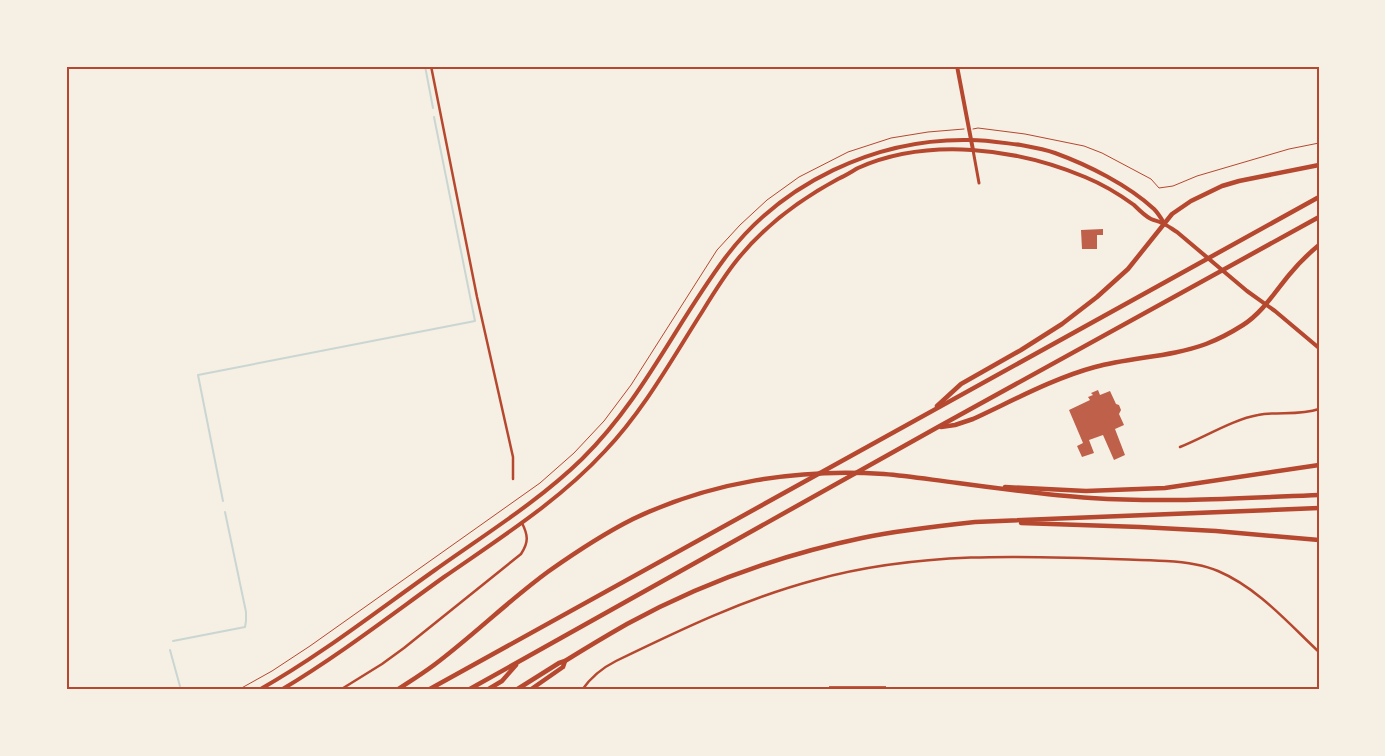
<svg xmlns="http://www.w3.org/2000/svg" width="1385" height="756" font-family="Roboto,sans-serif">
	<rect width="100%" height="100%" fill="#f6efe4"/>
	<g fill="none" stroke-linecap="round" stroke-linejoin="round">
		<!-- stream -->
		<g stroke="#c9d6d2" stroke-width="2">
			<polyline points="425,66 433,108"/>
			<polyline points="223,501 198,375 475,321 434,117"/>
			<polyline points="173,641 245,627 246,621 246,612 225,512"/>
			<polyline points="170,650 181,690"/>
		</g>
	</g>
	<!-- building -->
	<g fill="#bf614a">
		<polygon points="1103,229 1103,235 1097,235 1097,249 1082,249 1081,230"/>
		<polygon points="1098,390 1100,395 1110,391 1116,404 1119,405 1121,410 1119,414 1124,425 1115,429 1125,455 1114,460 1103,435 1089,440 1094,453 1082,457 1077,446 1083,443 1069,410 1090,400 1088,397 1093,395 1091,393"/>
		<rect x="829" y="686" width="57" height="4"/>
	</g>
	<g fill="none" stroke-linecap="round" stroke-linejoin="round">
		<!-- path -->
		<g stroke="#b5482f" stroke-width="1">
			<polyline points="973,129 978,128 1025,134 1084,146 1102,153 1151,179 1159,188 1173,186 1197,176 1289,149 1319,143"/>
			<polyline points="238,690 272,671 310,646 540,483 574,453 604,421 631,385 717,250 740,225 767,200 799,177 848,152 891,138 928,132 964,129"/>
		</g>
		<!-- minor -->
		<g stroke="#b5482f" stroke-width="2.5">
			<polyline points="431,66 477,297 513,457 513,479"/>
			<path d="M1180 447C1203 438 1234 419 1258 415 1278 411 1299 416 1319 409"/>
			<path d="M340 690 382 664 404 648 521 554C529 542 528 535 522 523"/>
			<path d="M582 690C591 677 602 668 616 661 682 629 744 599 815 580 930 548 1049 557 1166 561 1184 562 1202 564 1218 571 1258 588 1288 623 1319 652"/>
		</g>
		<!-- tertiary -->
		<polyline stroke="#b5482f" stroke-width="3" points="973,150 979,183"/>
		<!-- secondary -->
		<g stroke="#b5482f" stroke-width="4">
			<polyline points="957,66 973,150"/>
			<path d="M259 690C321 655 377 611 435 570 484 535 539 501 582 459 643 399 675 325 725 258 781 183 876 138 970 140 987 140 1004 143 1021 145 1032 147 1044 149 1055 153 1088 165 1128 185 1154 209 1158 213 1161 218 1164 223"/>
			<path d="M281 690C338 656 391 615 444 577 500 538 559 501 605 451 644 410 672 359 702 312 713 294 724 276 737 260 765 225 799 200 838 179 845 176 851 172 858 168 928 137 1016 148 1085 177 1102 184 1119 194 1134 205 1139 210 1145 216 1151 219 1155 221 1159 221 1162 223 1167 225 1172 229 1177 232L1247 291 1275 311 1319 348"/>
		</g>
		<!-- motorway -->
		<g stroke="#b5482f" stroke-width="4.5">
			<polyline points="937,406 961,384 1021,350 1062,324 1097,297 1128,269 1172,214 1191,201 1222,186 1239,181 1319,165"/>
			<path d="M941 427 955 425 973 419C1012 401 1054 378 1095 367 1131 357 1171 357 1206 344 1219 339 1232 332 1243 325 1262 313 1275 292 1289 275 1298 264 1308 254 1319 245"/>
			<polyline points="1005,487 1086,491 1165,488 1319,465"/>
			<polyline points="1021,523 1140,527 1216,531 1319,540"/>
			<path d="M397 690C409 682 422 674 434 665 474 635 509 600 549 571 576 552 603 534 633 519 710 482 799 468 884 474 909 476 933 480 958 483 1002 489 1046 495 1091 498 1167 503 1243 498 1319 495"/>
			<polyline points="428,690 1319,197"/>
			<polyline points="468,690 938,427 1319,217"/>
			<polyline points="487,690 502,681 516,665"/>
			<path d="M516 690 559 663 565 661C586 648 606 636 627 624 700 584 781 555 862 538 900 530 937 526 975 522L1319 508"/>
			<polyline points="530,690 563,667 565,661"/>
		</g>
	</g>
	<!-- border -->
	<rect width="1385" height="756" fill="none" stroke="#f6efe4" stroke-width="135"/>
	<rect x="68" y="68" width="1250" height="620" fill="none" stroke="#b5482f" stroke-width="2"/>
</svg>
